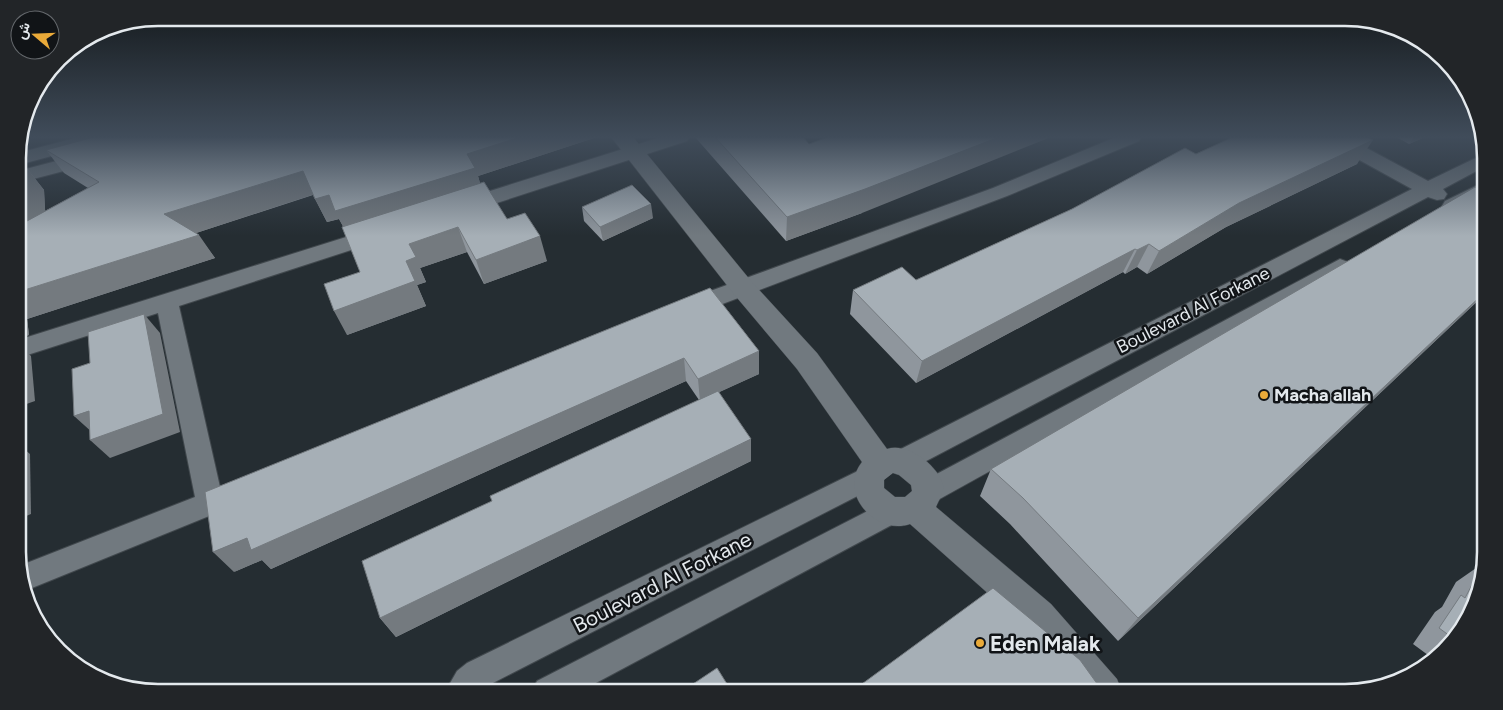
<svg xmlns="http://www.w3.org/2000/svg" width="1503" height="710" font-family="Figtree,Vazirmatn,sans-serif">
	<rect width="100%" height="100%" fill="#252d32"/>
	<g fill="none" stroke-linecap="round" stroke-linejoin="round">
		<!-- minor casing -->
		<g stroke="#41484d" stroke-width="2">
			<g id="minor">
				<polygon points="79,137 110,137 108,141 18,165 18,153"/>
				<polygon points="661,137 689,137 687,141 469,212 462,214 455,212 452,207 455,202"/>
				<polygon points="1116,137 1141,137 1139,141 1007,196 696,314 688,316 680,314 677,308 680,302 993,188"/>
				<polygon points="1323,137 1346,137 1428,181 1484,154 1484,167 1443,189 1447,194 1444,199 1437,200 1428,197 911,469 902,472 893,469 889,461 893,453 1412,189 1325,141"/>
				<polygon points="91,152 98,154 101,158 98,162 18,183 18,171"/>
				<path d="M1484 182V196C1472 203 1459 215 1445 211L1442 206 1445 201Z"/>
				<polygon points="378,227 385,229 388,234 385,239 179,306 220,487 236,481 246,485 250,493 246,501 27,590 19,566 195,497 158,313 18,358 18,340"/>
				<polygon points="1340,259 1348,262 1351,267 1348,272 936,501 926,505 916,501 912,493 916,485"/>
				<polygon points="868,466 877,470 881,478 877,486 489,685 480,692 445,692 457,671 467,663"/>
				<polygon points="891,499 901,502 905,511 901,520 579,692 532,692 537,681"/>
			</g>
		</g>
		<!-- tertiary casing -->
		<g stroke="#41484d" stroke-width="1">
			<path id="tertiary" d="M611 137H633L751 281 817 353 887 449C907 442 938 465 943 485 944 493 939 500 936 507L1051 604 1117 679 1122 692H1080L1027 628 910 524C877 536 837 494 862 462L797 369 733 293ZM893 473 899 475 911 485 912 491 905 497H895L884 488V480Z"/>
		</g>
		<!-- minor -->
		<use href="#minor" fill="#71797f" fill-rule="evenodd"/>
		<!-- tertiary -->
		<use href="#tertiary" fill="#71797f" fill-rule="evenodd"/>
	</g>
	<!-- wall -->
	<g fill="#8f969d">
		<polygon points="597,137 478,176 480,183 507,219 547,261 484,284 467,252 420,268 426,282 417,285 426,306 347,335 360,272 343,226 339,219 327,222 313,195 196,233 215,258 27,319 29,335 18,338 25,166 44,190 45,211 88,188 64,173 46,150"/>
		<polygon points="695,137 803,137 862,213 786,241"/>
		<polygon points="1230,137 1367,137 1357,164 1226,227 1147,274 1137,267 1125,274 1123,272 916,383 850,314 853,290 916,280 1072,209 1229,139"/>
		<polygon points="1396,137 1425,137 1409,144"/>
		<polygon points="582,207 653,218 603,241 584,221"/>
		<polygon points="710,288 759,351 759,374 719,392 751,461 396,637 380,618 492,501 699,400 686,381 271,569 262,560 234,572"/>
		<polygon points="1485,294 1118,641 1010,524 980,496 991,469"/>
		<polygon points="1484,558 1475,606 1432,658 1413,644 1435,612 1442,607 1456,582 1479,566"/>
	</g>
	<!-- shaded-wall -->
	<g fill="#747a7f">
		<polygon points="520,137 597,137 478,176 482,191 347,234 339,219 327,222 315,199 467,154"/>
		<polygon points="999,137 1051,137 862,213 786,241 787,217"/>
		<polygon points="1414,137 1425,137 1409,144"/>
		<polygon points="1373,140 1357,164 1226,227 1147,274 1159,251 1239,203"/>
		<polygon points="25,166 44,190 47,245 27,221"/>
		<polygon points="303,171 315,194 181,238 164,214"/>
		<polygon points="651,204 653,218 603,241 600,227"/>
		<polygon points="458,227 467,252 420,268 426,282 417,285 426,306 347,335 334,311 406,261 409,244"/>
		<polygon points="199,235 215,258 27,319 29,335 18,338 18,292"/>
		<polygon points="540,236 547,261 484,284 476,260"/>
		<polygon points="1149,244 1137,267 1125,274 1137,250"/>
		<polygon points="1135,249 1123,272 916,383 922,361"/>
		<polygon points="1485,292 1485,294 1118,641 1138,618"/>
		<polygon points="144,314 160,333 180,432 110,458 90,440"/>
		<polygon points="18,344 31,356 35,401 18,407"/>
		<polygon points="759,351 759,374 700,401 698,379"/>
		<polygon points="684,358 686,381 271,569 262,560 234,572 213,552"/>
		<polygon points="89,411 94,434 74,416"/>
		<polygon points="751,439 751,461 396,637 380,618"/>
		<polygon points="18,444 30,454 31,514 19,519"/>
	</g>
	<!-- building -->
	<g fill="#a6afb6" stroke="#747a7f">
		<polygon points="94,137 520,137 467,154 475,168 335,211 329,195 315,199 303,171 164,214 199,235 18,292 18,167 25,166 27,221 99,182 46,150"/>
		<polygon points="715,137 803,137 809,144 828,137 999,137 865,189 787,217"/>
		<polygon points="1233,137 1367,137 1373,140 1239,203 1159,251 1149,244 1137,250 1135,249 922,361 853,290 902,267 916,280 1072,209 1185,148 1196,154"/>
		<polygon points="484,182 507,219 525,213 540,236 476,260 458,227 409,244 416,257 406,261 415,281 334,311 324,284 360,272 342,227"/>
		<polygon points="632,185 651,204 600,227 582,207"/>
		<polygon points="1475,187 1484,192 1485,292 1138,618 1023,498 991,469"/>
		<polygon points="710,288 759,351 698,379 684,358 251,550 247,538 213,552 205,492"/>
		<polygon points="144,314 163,414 90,440 89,411 74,416 72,369 90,363 88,332"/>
		<polygon points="718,391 751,439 380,618 362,561 492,501 490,496"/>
		<polygon points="1483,564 1475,606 1450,636 1439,628 1461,595 1465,598"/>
		<polygon points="993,588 1080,660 1103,692 851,692"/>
		<polygon points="717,668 732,692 681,692"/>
	</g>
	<!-- sky -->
	<linearGradient id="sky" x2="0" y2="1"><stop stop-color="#14191c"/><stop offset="0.58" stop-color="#404c5a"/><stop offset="1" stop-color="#404c5a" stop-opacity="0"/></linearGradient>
	<rect width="1503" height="236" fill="url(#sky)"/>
	<!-- markers -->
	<g fill="#eaaa39" stroke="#111417" stroke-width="2">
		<circle cx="1264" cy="395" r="5"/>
		<circle cx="980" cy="643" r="5"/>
	</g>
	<g text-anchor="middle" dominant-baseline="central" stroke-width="5" stroke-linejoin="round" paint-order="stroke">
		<!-- street labels -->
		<g font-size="18" fill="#e4e9ed" stroke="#111417">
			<text transform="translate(1193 310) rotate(-27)">Boulevard Al Forkane</text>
		</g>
		<!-- poi labels -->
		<g font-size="18" font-weight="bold" fill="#e4e9ed" stroke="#111417" text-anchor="start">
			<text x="1274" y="395">Macha allah</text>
		</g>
		<!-- near-street labels -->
		<g font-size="21" fill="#e4e9ed" stroke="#111417">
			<text transform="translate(662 582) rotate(-27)">Boulevard Al Forkane</text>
		</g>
		<!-- near-poi labels -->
		<g font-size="21" font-weight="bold" fill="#e4e9ed" stroke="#111417" text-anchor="start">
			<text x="990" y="643">Eden Malak</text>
		</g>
	</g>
	<!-- crop -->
	<path d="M0 0H1503V710H0ZM158 26H1345A132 132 0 0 1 1477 158V552A132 132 0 0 1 1345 684H158A132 132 0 0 1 26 552V158A132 132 0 0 1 158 26Z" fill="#222528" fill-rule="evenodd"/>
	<path fill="none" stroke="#e4e9ed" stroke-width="2.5" d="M158 26H1345A132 132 0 0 1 1477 158V552A132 132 0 0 1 1345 684H158A132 132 0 0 1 26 552V158A132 132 0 0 1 158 26Z"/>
	<!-- north arrow -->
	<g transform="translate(35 35) rotate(289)"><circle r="24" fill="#111417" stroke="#65696d"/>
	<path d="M0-4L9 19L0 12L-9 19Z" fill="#eaaa39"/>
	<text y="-8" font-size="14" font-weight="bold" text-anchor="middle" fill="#e4e9ed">ش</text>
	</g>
</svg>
